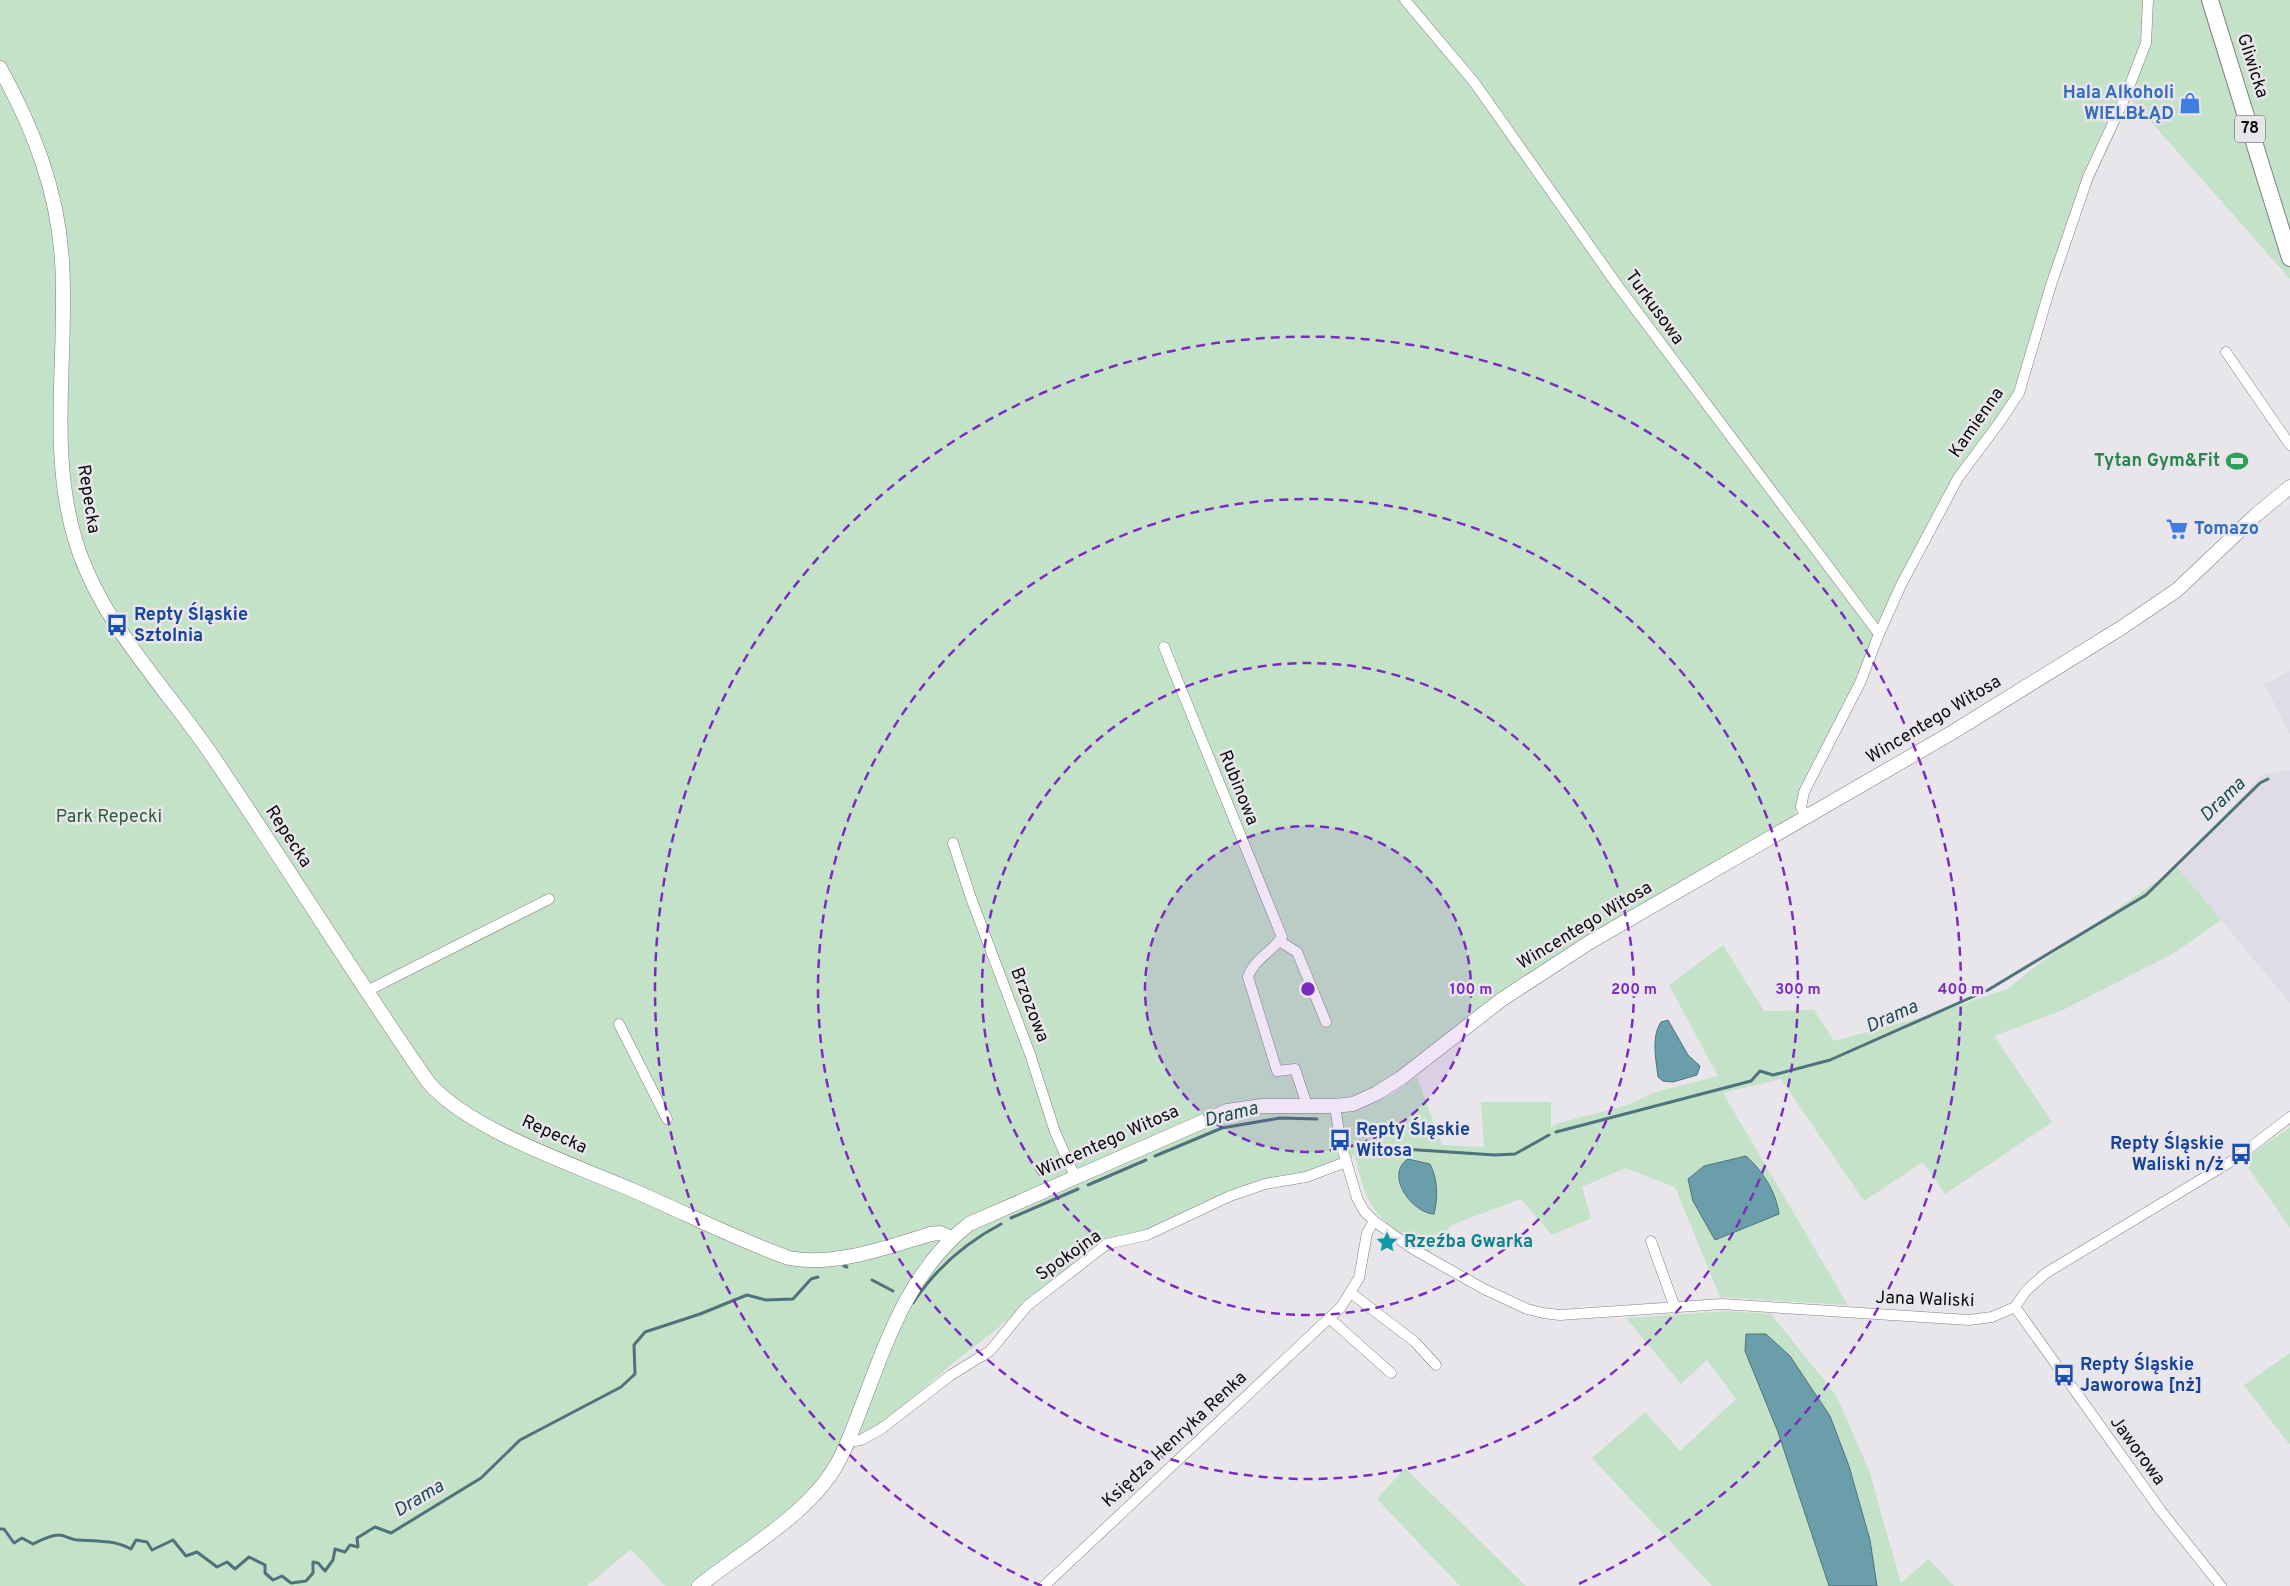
<svg xmlns="http://www.w3.org/2000/svg" width="2290" height="1586" font-family="Overpass,sans-serif">
	<rect width="100%" height="100%" fill="#e8e6eb"/>
	<!-- built -->
	<g fill="#dfdbe7">
		<polygon points="2290,671 2290,735 2264,684"/>
		<polygon points="2290,770 2290,1003 2177,867 2262,775"/>
	</g>
	<!-- green -->
	<g fill="#c4e2c7" fill-rule="evenodd">
		<path d="M0 0H2290V279L2131 99 2076 217 2024 383 1956 486 1924 543 1869 664 1792 819 1682 885 1395 1077 1383 1100 1417 1077 1442 1145 1484 1147 1481 1102H1551V1128L1556 1124 1627 1105 1656 1092 1718 1076 1669 985 1723 945 1764 1011 1814 1010 1834 1041 1934 1014 2007 989 2037 965 2177 867 2221 920 2174 953 2063 1010 1994 1036 2052 1122 1945 1194 1923 1162 1864 1201 1781 1079 1723 1093 1848 1305 1720 1297 1675 1187 1625 1168 1582 1187 1591 1218 1552 1235 1521 1199 1451 1225 1430 1252C1406 1240 1382 1224 1368 1199 1361 1185 1359 1168 1354 1154L1349 1162 1214 1203 1119 1245 1046 1290 952 1364 866 1437 804 1497 693 1586H665L631 1549 587 1586H0ZM1419 1162 1430 1164C1438 1178 1438 1198 1434 1214L1417 1209 1400 1183Z"/>
		<polygon points="2290,1127 2290,1228 2243,1160"/>
		<path d="M1728 1311 1771 1314 1836 1395 1869 1470 1901 1583 1929 1559 1954 1586H1877C1861 1492 1840 1400 1766 1334L1745 1351 1778 1432 1828 1586H1712L1592 1458 1645 1412 1680 1451 1736 1399 1707 1360 1681 1384 1626 1318Z"/>
		<polygon points="2290,1353 2290,1443 2289,1444 2244,1385"/>
		<polygon points="1405,1468 1526,1586 1460,1586 1377,1499"/>
	</g>
	<!-- water -->
	<g fill="#6b9eab" stroke="#4f727c">
		<path d="M1668 1020 1688 1055 1700 1066 1697 1075 1673 1082 1663 1081 1658 1077C1656 1059 1651 1037 1661 1022Z"/>
		<path d="M1746 1156C1763 1171 1776 1192 1779 1214L1715 1240 1693 1201 1688 1179 1704 1166Z"/>
		<path d="M1408 1159 1430 1164C1438 1179 1438 1198 1434 1214 1412 1213 1384 1175 1408 1159Z"/>
		<polygon points="1746,1334 1766,1334 1790,1356 1830,1416 1849,1466 1870,1540 1877,1586 1829,1586 1778,1432 1745,1351"/>
	</g>
	<g fill="none" stroke-linecap="round" stroke-linejoin="round">
		<!-- stream -->
		<g stroke="#4f727c" stroke-width="3">
			<polyline points="1556,1132 1751,1081 1760,1071 1773,1075 1830,1060 1988,990 2146,895 2260,783 2268,779"/>
			<polyline points="1388,1148 1495,1155 1515,1154 1549,1135"/>
			<polyline points="1155,1156 1222,1128 1280,1118 1317,1119"/>
			<polyline points="1088,1185 1146,1160"/>
			<polyline points="1011,1218 1078,1189"/>
			<polyline points="844,1266 847,1267"/>
			<polyline points="872,1280 893,1291"/>
			<path d="M913 1303C936 1268 965 1243 1001 1224"/>
			<path d="M0 1529H4L14 1543 22 1538 33 1544C41 1540 50 1535 59 1535 65 1535 71 1540 78 1540 96 1541 114 1540 131 1549L136 1540 147 1542 152 1550 173 1540 186 1556 197 1552 217 1567 227 1562 235 1569 249 1557 265 1565V1573L273 1580 282 1576 291 1583 306 1581 313 1573V1562L318 1563 325 1571 333 1560 335 1549 345 1552 350 1545 358 1547 357 1538 375 1527 391 1533 481 1478 520 1440 621 1387 635 1374 634 1345 645 1332 700 1314 747 1295 766 1300 793 1299 811 1279 818 1277"/>
		</g>
		<!-- street casing -->
		<g stroke="#817f83" stroke-width="11">
			<g id="street">
				<polyline points="1405,0 1474,82 1618,286 1879,634"/>
				<polyline points="2226,352 2290,445"/>
				<path d="M1164 647 1282 937C1272 952 1254 959 1248 977L1277 1071 1295 1069 1307 1105"/>
				<polyline points="1806,818 1801,807 1804,792 1860,683 1879,634 1901,585 1958,478 1999,423 2019,393 2051,285 2088,177 2126,95 2146,43 2148,0"/>
				<polyline points="953,843 971,898 1030,1054 1055,1132 1073,1172 1079,1175"/>
				<polyline points="1279,941 1297,952 1326,1022"/>
				<polyline points="367,991 549,899"/>
				<polyline points="619,1024 667,1119"/>
				<polyline points="1335,1106 1340,1140 1357,1198 1364,1211 1374,1221 1413,1249 1484,1289 1527,1309 1543,1313 1560,1315 1722,1304 1969,1320 1992,1317 2015,1307 2026,1291 2046,1273 2235,1159 2290,1117"/>
				<polyline points="1651,1241 1675,1308"/>
				<polyline points="1351,1293 1415,1342 1436,1365"/>
				<polyline points="2015,1307 2161,1511 2221,1586"/>
				<polyline points="1329,1318 1391,1373"/>
				<polyline points="848,1442 861,1440 881,1429 951,1375 990,1351 1027,1306 1107,1244 1147,1235 1230,1196 1265,1184 1306,1177 1346,1162"/>
				<polyline points="1044,1586 1341,1307 1359,1278 1367,1233 1374,1221"/>
			</g>
		</g>
		<!-- secondary casing -->
		<g stroke="#817f83" stroke-width="15">
			<g id="secondary">
				<path d="M0 68C33 128 58 191 62 261 68 353 48 449 75 539 99 621 164 685 211 754 285 863 354 975 428 1082 469 1130 573 1164 632 1190 684 1212 735 1239 789 1258 835 1267 887 1247 931 1234L940 1233 951 1238"/>
				<path d="M699 1586C744 1550 809 1514 837 1464 847 1446 854 1426 861 1408 887 1340 909 1271 969 1224L1227 1111 1262 1106H1335L1353 1104 1377 1093 1401 1078 1501 1000 1590 942 1953 732 2121 628 2177 590 2257 514 2290 487"/>
			</g>
		</g>
		<!-- primary casing -->
		<g stroke="#817f83" stroke-width="18">
			<polyline id="primary" points="2210,0 2290,258"/>
		</g>
		<!-- street -->
		<use href="#street" stroke="#fff" stroke-width="10"/>
		<!-- secondary -->
		<use href="#secondary" stroke="#fff" stroke-width="14"/>
		<!-- primary -->
		<use href="#primary" stroke="#fff" stroke-width="16"/>
	</g>
	<!-- distance rings -->
	<circle cx="1308" cy="989" r="163" fill="#7b2cbf" fill-opacity=".12"/>
	<g fill="none" stroke="#7b2cbf" stroke-width="2.5" stroke-dasharray="9 6">
		<circle cx="1308" cy="989" r="163"/>
		<circle cx="1308" cy="989" r="326"/>
		<circle cx="1308" cy="989" r="490"/>
		<path d="M1042 1586A653 653 0 1 1 1574 1586"/>
	</g>
	<!-- icons -->
	<defs>
		<g id="shop-bare" transform="scale(1.725)"><path d="M-5-2.5h2.3a2.7 3.5 0 0 1 5.4 0H5L5.5 6h-11ZM-1.5-2.5h3a1.5 2.3 0 0 0-3 0Z" fill="#3f7fe0" stroke="#e8e6eb" stroke-width="2.5" paint-order="stroke"/></g>
		<g id="stadium-bare" transform="scale(1.725)"><path d="M0-5a6.5 5 0 1 0 0 10a6.5 5 0 1 0 0-10ZM-3.5-1.8h7v3.6h-7Z" fill="#2e9e5b" stroke="#e8e6eb" stroke-width="2.5" paint-order="stroke"/></g>
		<g id="supermarket-bare" transform="scale(1.725)"><path d="M-6-5.5h2.5l.6 2H6L4.5 2H-2.5L-4.4-4H-6ZM-1.5 3.2a1.3 1.3 0 1 0 .1 0ZM3 3.2a1.3 1.3 0 1 0 .1 0Z" fill="#3f7fe0" stroke="#e8e6eb" stroke-width="2.5" paint-order="stroke"/></g>
		<g id="bus-bare" transform="scale(1.725)"><path d="M-5-6H5V4H4V6H2V4H-2V6H-4V4H-5ZM-3.5-4V0h7V-4ZM-3.5 1.2v1.5H-2V1.2ZM2 1.2v1.5H3.5V1.2Z" fill="#1a4fb4" stroke="#e8e6eb" stroke-width="2.5" paint-order="stroke"/></g>
		<g id="sight-bare" transform="scale(1.725)"><path d="M0-6L1.8-2.2L6-1.7L2.9 1.2L3.7 5.4L0 3.3L-3.7 5.4L-2.9 1.2L-6-1.7L-1.8-2.2Z" fill="#0f9aa8" stroke="#e8e6eb" stroke-width="2.5" paint-order="stroke"/></g>
	</defs>
	<g fill-rule="evenodd">
		<use href="#shop-bare" x="2190" y="103"/>
		<use href="#stadium-bare" x="2237" y="461"/>
		<use href="#supermarket-bare" x="2177" y="529"/>
		<use href="#bus-bare" x="117" y="625"/>
		<use href="#bus-bare" x="1340" y="1140"/>
		<use href="#bus-bare" x="2241" y="1154"/>
		<use href="#sight-bare" x="1387" y="1242"/>
		<use href="#bus-bare" x="2064" y="1375"/>
	</g>
	<g text-anchor="middle" dominant-baseline="central" stroke-width="5" stroke-linejoin="round" paint-order="stroke">
		<!-- shield labels -->
		<rect fill="#e8e6eb" stroke="#4f4e50" stroke-width="1" x="2235" y="115.5" width="30" height="27" rx="4"/>
		<g font-size="16" font-weight="bold" fill="#0d0d0e">
			<text x="2250" y="129">78</text>
		</g>
		<!-- street labels -->
		<g font-size="18" fill="#0d0d0e" stroke="#e8e6eb">
			<text transform="translate(2252 66) rotate(72)">Gliwicka</text>
			<text transform="translate(1654 308) rotate(54)">Turkusowa</text>
			<text transform="translate(1977 423) rotate(-55)">Kamienna</text>
			<text transform="translate(88 499) rotate(81)">Repecka</text>
			<text transform="translate(1934 720) rotate(-31)">Wincentego Witosa</text>
			<text transform="translate(1238 788) rotate(68)">Rubinowa</text>
			<text transform="translate(288 837) rotate(57)">Repecka</text>
			<text transform="translate(1585 926) rotate(-31)">Wincentego Witosa</text>
			<text transform="translate(1029 1005) rotate(69)">Brzozowa</text>
			<text transform="translate(554 1135) rotate(24)">Repecka</text>
			<text transform="translate(1108 1142) rotate(-24)">Wincentego Witosa</text>
			<text transform="translate(1069 1256) rotate(-35)">Spokojna</text>
			<text transform="translate(1925 1300) rotate(2)">Jana Waliski</text>
			<text transform="translate(1175 1440) rotate(-43)">Księdza Henryka Renka</text>
			<text transform="translate(2137 1451) rotate(54)">Jaworowa</text>
		</g>
		<!-- shop labels -->
		<g font-size="18" font-weight="bold" fill="#366cbe" stroke="#e8e6eb" text-anchor="end">
			<text x="2174" y="93">Hala Alkoholi<tspan x="2174" dy="21">WIELBŁĄD</tspan></text>
			<text x="2194" y="529" text-anchor="start">Tomazo</text>
		</g>
		<!-- leisure labels -->
		<g font-size="18" font-weight="bold" fill="#27864d" stroke="#e8e6eb" text-anchor="end">
			<text x="2220" y="461">Tytan Gym&amp;Fit</text>
		</g>
		<!-- transit labels -->
		<g font-size="18" font-weight="bold" fill="#164399" stroke="#e8e6eb" text-anchor="start">
			<text x="134" y="615">Repty Śląskie<tspan x="134" dy="21">Sztolnia</tspan></text>
			<text x="1356" y="1130">Repty Śląskie<tspan x="1356" dy="21">Witosa</tspan></text>
			<text x="2224" y="1144" text-anchor="end">Repty Śląskie<tspan x="2224" dy="21">Waliski n/ż</tspan></text>
			<text x="2080" y="1365">Repty Śląskie<tspan x="2080" dy="21">Jaworowa [nż]</tspan></text>
		</g>
		<!-- park labels -->
		<g font-size="18" fill="#2d6137" stroke="#e8e6eb">
			<text x="109" y="817">Park Repecki</text>
		</g>
		<!-- culture labels -->
		<g font-size="18" font-weight="bold" fill="#0d838f" stroke="#e8e6eb" text-anchor="start">
			<text x="1404" y="1242">Rzeźba Gwarka</text>
		</g>
		<!-- water labels -->
		<g font-size="19" font-style="italic" fill="#1d4b56" stroke="#e8e6eb">
			<text transform="translate(2223 800) rotate(-44)">Drama</text>
			<text transform="translate(1892 1017) rotate(-24)">Drama</text>
			<text transform="translate(1231 1115) rotate(-14)">Drama</text>
			<text transform="translate(419 1499) rotate(-31)">Drama</text>
		</g>
	</g>
	<circle cx="1308" cy="989" r="8" fill="#7b2cbf" stroke="#e8e6eb" stroke-width="2.5"/>
	<g font-size="15" text-anchor="middle" font-weight="bold" fill="#7b2cbf" stroke="#e8e6eb" stroke-width="5" stroke-linejoin="round" paint-order="stroke">
		<text x="1471" y="994">100 m</text>
		<text x="1634" y="994">200 m</text>
		<text x="1798" y="994">300 m</text>
		<text x="1961" y="994">400 m</text>
	</g>
</svg>
